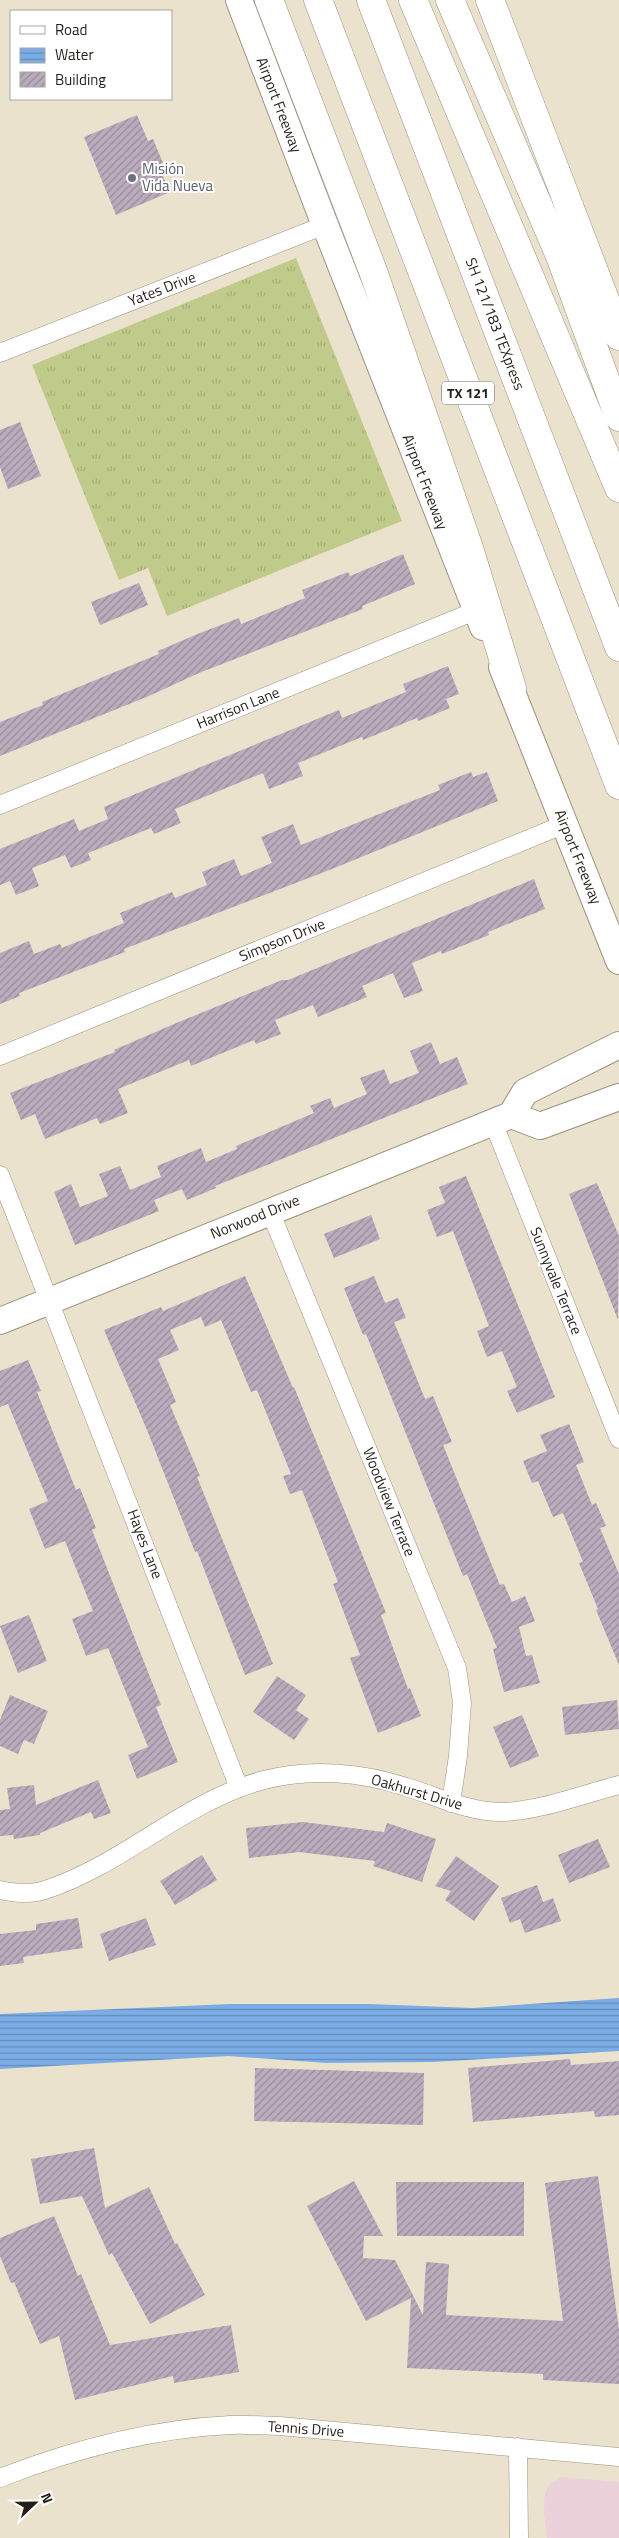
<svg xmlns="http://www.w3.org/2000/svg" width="619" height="2538" font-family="'Titillium Web',sans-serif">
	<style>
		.commercial { fill: #ebd1d9 }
		.grass { fill: url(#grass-tufts) }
		.water { fill: url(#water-rules) }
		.building { fill: url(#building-hatch) }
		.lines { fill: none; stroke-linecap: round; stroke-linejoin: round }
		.street-casing { stroke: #9b937f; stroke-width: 19 }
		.secondary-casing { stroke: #9b937f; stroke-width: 28 }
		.highway-casing { stroke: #9b937f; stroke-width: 29 }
		.street { stroke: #fff; stroke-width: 18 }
		.secondary { stroke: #fff; stroke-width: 26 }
		.highway { stroke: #fff; stroke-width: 28 }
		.worship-dot { fill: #6b7280; stroke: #fff; stroke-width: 2 }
		.labels { text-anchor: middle; stroke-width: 4; stroke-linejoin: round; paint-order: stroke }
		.shield { fill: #fff; stroke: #64625d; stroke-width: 1 }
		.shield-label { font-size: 14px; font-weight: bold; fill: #221f17 }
		.street-label { font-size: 15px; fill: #221f17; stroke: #fff }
		.worship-label { font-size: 15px; fill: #5b616d; stroke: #fff; text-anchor: start }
	</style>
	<defs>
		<pattern id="grass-tufts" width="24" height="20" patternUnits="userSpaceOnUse" patternTransform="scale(1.25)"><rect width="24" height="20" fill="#c0cb8b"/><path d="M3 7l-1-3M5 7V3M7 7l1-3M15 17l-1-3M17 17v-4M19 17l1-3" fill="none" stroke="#a5ae77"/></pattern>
		<pattern id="water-rules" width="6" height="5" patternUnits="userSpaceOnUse" patternTransform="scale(1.25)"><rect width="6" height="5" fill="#7aade5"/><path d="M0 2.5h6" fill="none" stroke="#648cb9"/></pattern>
		<pattern id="building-hatch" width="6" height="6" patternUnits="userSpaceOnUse" patternTransform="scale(1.25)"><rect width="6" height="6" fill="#baabbd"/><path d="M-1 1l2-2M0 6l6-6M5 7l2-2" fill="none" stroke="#978b99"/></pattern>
	</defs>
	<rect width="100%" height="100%" fill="#ebe2cd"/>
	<path class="commercial" d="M562,2477L619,2482V2538H547L544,2512L545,2493L549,2485Z"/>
	<path class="grass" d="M296,258L402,521L167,616L148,568L119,580L32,365Z"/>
	<path class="water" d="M619,1998V2051L433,2062L327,2063L228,2056L0,2069V2014L230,2004H369L473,2008Z"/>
	<path class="building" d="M137,115L148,141L153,139L163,163L158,165L170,192L116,215L84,137Z
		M20,422L41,476L8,489L0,467V430Z
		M403,554L415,584L362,606L363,609L199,673L149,696L0,756V722L43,705L42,702L159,654L158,651L200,633L239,618L241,624L305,598L302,590L348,572L350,576Z
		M139,583L148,605L100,625L91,602Z
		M448,666L459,694L446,699L450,708L418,721L417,718L363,740L362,737L298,763L303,776L269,789L263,773L175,809L181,823L154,834L151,828L88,853L91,860L71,868L65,855L32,868L39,886L16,895L10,881L0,885V849L74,819L79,831L108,819L104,807L339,710L342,718L406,692L403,684Z
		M471,772L473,777L487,772L498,801L332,869L124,949L125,952L19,993L20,996L0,1004V953L29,941L34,954L60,944L62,948L124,923L120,913L172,892L175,898L207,885L202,872L234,859L241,876L272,863L261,837L293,824L301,845L440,790L438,785Z
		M534,879L545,909L488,932L489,935L442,954L441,951L412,963L423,991L404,998L393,973L362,986L367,997L318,1017L313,1005L275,1020L281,1034L256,1044L254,1040L191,1066L189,1060L118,1089L128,1113L100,1124L97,1118L45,1139L35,1114L21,1120L10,1093L115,1052L114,1050L174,1024L282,980H288Z
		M431,1042L440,1064L457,1057L468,1084L215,1186L216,1188L187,1200L182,1189L154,1200L159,1211L75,1245L54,1192L71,1184L80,1207L108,1196L99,1174L120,1166L130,1190L161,1177L157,1166L201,1148L206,1162L237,1149L236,1146L314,1113L310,1106L330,1098L334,1108L367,1094L360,1078L384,1069L390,1084L419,1073L410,1051Z
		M466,1176L555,1397L517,1413L507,1391L517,1387L502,1351L487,1357L477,1331L489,1326L453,1231L437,1237L427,1210L445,1203L439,1187Z
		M597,1183L619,1236L618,1320L569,1194Z
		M371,1215L380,1239L334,1258L324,1234Z
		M245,1276L293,1388L294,1387L358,1544L386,1613L381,1615L408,1689L410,1688L421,1716L378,1733L350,1658L360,1655L333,1584L338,1582L302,1490L290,1494L283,1476L291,1474L257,1390L251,1392L221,1320L205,1327L201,1317L170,1330L179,1350L158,1359L176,1402L170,1405L200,1476L197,1477L273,1664L245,1675L197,1551L195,1552L147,1430L104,1330L161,1307L163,1311Z
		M374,1276L385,1303L398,1298L406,1318L394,1322L425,1399L433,1396L452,1442L443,1445L500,1585L504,1584L512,1602L525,1596L535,1621L519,1627L526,1656L532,1655L540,1683L504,1692L493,1649L497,1648L467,1574L463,1576L366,1334L363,1335L344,1288Z
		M28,1360L41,1391L37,1392L76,1490L80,1488L96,1528L92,1530L161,1705L156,1707L178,1762L137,1779L128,1755L148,1747L108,1648L86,1656L72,1619L93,1611L65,1541L45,1549L29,1509L48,1501L8,1404L0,1407V1371Z
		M569,1424L584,1462L576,1465L592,1505L596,1503L606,1526L600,1528L619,1574V1665L596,1610L598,1609L579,1563L583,1562L563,1513L553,1517L538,1481L532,1483L523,1461L547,1451L540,1435Z
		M29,1615L47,1661L18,1673L0,1626Z
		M277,1676L306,1695L296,1710L309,1719L294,1740L253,1712Z
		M10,1695L48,1711L34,1744L24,1740L18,1754L0,1746V1720Z
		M617,1700L619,1729L565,1735L562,1707Z
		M522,1715L539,1756L510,1768L493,1727Z
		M98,1780L111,1813L94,1819L91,1812L40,1833V1835L14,1839L13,1835L0,1836V1810L10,1809L7,1788L34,1785L36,1805Z
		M303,1822L384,1832L387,1823L436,1839L422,1882L373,1866L375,1861L299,1852L249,1858L246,1828Z
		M598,1839L610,1867L569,1883L558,1855Z
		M202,1855L217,1880L175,1905L160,1881Z
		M456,1856L499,1886L474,1921L445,1900L451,1891L435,1886Z
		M537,1885L543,1902L553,1898L561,1921L525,1933L520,1919L510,1923L501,1898Z
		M78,1918L83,1948L23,1957L24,1963L0,1966V1934L36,1930V1924Z
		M146,1918L156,1945L109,1961L100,1934Z
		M570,2059L571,2065L619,2061V2115L595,2117L594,2111L473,2122L468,2068Z
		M255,2068L424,2073L423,2125L254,2121Z
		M94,2148L105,2208L149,2187L175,2244L177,2243L205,2295L150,2324L112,2253L109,2255L82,2196L40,2204L31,2159Z
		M598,2176L619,2330V2384L543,2380V2374L407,2368L411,2298L366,2321L307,2206L354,2181L383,2236H364L363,2258L395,2260L423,2315L426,2262L449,2264L446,2315L563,2321L545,2183Z
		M396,2182H524V2236H397Z
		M54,2216L78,2276L81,2274L110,2345L231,2325L239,2372L174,2383L173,2376L75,2400L59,2336L40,2344L14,2282L11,2283L0,2256V2238Z"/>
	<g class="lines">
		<defs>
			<path id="street" d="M0,353L325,225
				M0,805L475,611
				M0,1056L565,824
				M493,1122L619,1439
				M0,1175L239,1788
				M270,1211L457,1668L462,1703L458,1756L451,1803
				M0,1890C15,1893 30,1895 45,1890C123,1865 184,1801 264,1780C310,1768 362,1772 406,1787C437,1796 468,1812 501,1812C536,1812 584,1794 619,1785
				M518,2447L519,2538
				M0,2478C74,2449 150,2429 230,2425C246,2424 263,2426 280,2426L619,2457"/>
			<path id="secondary" d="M239,0L325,225L483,627
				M502,667L619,961
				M511,1115L540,1126L619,1097
				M0,1321L511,1115L525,1092L619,1045"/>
			<path id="highway" d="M269,0L373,271L469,548L512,688
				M318,0L619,785
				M371,0L619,647
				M413,0L619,488
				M450,0L560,256L619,417
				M490,0L619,336"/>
		</defs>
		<use href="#street" class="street-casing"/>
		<use href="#secondary" class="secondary-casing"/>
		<use href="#highway" class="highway-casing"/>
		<use href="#street" class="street"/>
		<use href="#secondary" class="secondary"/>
		<use href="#highway" class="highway"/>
	</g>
	<circle class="worship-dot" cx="132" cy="178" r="5"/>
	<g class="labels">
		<rect class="shield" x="442" y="381.5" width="52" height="23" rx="4"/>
		<g class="shield-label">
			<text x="468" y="398">TX 121</text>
		</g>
		<g class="street-label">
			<text transform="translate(279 105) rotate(69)" y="5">Airport Freeway</text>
			<text transform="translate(162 289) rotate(-21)" y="5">Yates Drive</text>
			<text transform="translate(495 324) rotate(69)" y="5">SH 121/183 TEXpress</text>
			<text transform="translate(425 482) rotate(69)" y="5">Airport Freeway</text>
			<text transform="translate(238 708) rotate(-22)" y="5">Harrison Lane</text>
			<text transform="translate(578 857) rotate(68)" y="5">Airport Freeway</text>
			<text transform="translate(282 940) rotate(-22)" y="5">Simpson Drive</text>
			<text transform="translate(255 1217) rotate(-22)" y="5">Norwood Drive</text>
			<text transform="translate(556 1281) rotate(68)" y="5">Sunnyvale Terrace</text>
			<text transform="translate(389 1502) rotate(68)" y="5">Woodview Terrace</text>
			<text transform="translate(145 1544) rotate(69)" y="5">Hayes Lane</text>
			<text transform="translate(417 1792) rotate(16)" y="5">Oakhurst Drive</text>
			<text transform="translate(306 2429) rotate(4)" y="5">Tennis Drive</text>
		</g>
		<g class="worship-label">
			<text x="142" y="174">Misión<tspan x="142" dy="17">Vida Nueva</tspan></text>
		</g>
	</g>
	<rect x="10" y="10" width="162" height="90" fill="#ffffff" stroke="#a7a5a2"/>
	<rect x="20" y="26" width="25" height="8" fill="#ffffff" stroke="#a7a5a2"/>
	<text x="55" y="35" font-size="15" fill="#221f17">Road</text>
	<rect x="20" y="48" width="25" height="15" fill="url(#water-rules)" stroke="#a7a5a2"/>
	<text x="55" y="60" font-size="15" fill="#221f17">Water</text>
	<rect x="20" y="72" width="25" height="15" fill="url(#building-hatch)" stroke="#a7a5a2"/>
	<text x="55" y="85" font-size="15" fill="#221f17">Building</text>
	<g transform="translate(35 2503) rotate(68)" stroke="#ffffff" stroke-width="4" paint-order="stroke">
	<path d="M0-4L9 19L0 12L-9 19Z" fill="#221f17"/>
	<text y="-8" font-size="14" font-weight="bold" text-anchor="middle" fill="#221f17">N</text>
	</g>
</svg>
